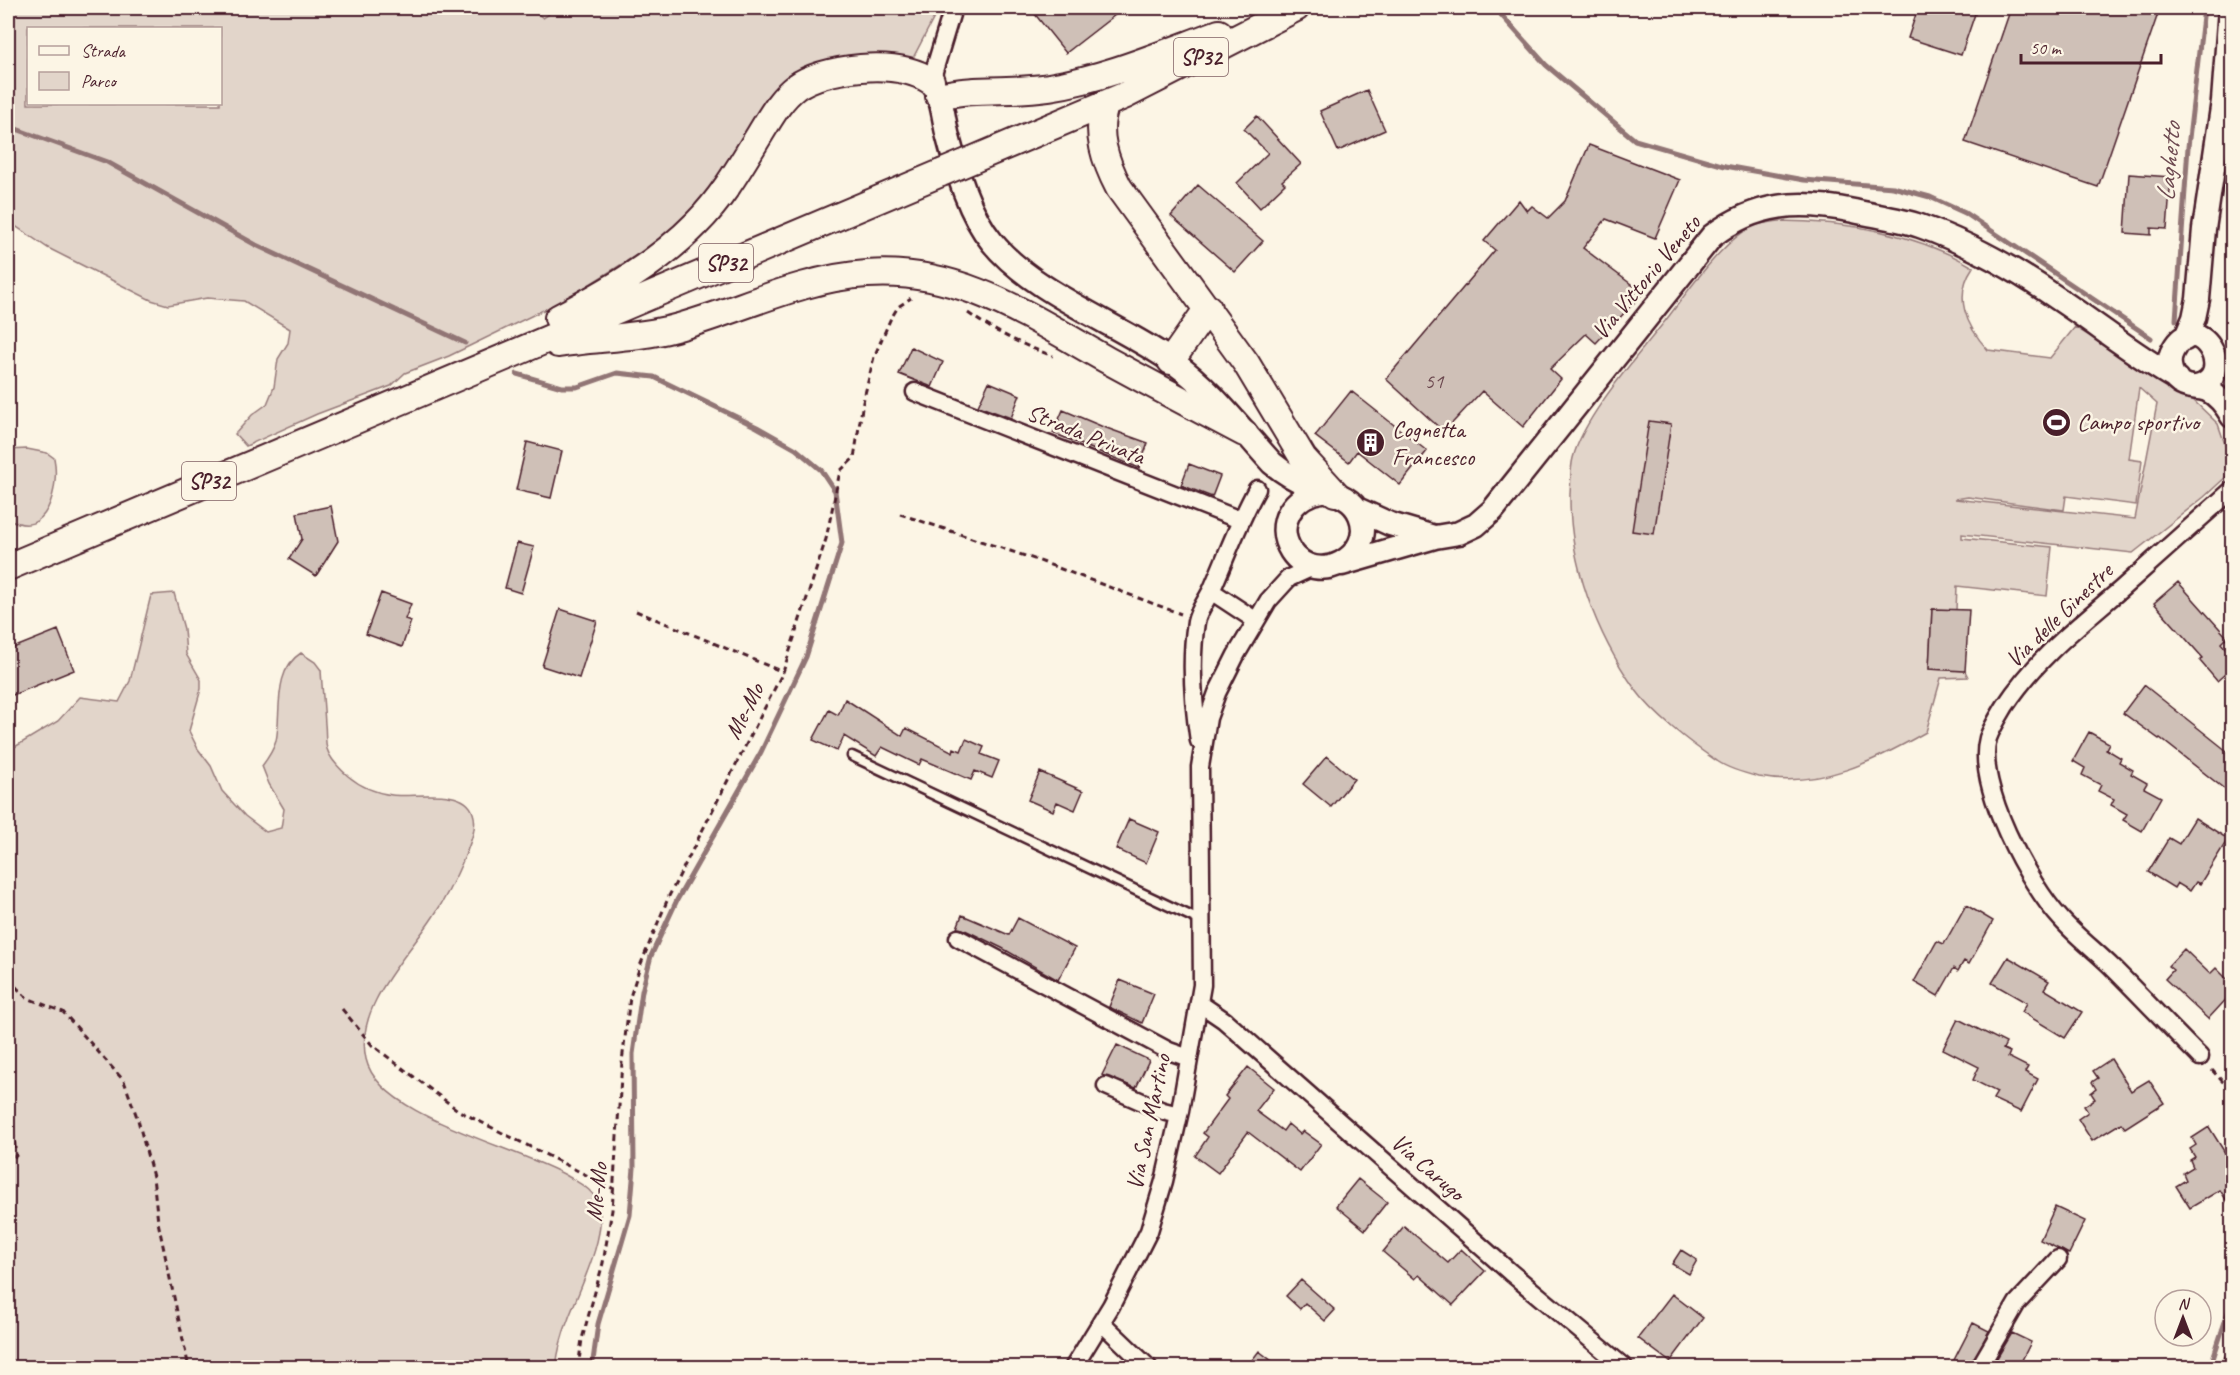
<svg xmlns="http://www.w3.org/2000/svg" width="2240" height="1375" font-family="Caveat,sans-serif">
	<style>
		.green { fill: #e2d5ca; stroke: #967a7a; stroke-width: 1.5; fill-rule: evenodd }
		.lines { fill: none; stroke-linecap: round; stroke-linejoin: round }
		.stream { stroke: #917474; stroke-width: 5 }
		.building { fill: #cfc0b7; stroke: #4a1f2b; stroke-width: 1.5 }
		.lane-casing { stroke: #4a1f2b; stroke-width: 13 }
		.street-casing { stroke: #4a1f2b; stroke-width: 21 }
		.secondary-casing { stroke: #4a1f2b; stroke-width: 27 }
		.primary-casing { stroke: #4a1f2b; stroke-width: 30 }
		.path { stroke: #4a1f2b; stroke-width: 3; stroke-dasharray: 6 4.5; stroke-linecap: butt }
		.lane { stroke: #fcf5e5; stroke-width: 8 }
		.street { stroke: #fcf5e5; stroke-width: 16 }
		.secondary { stroke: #fcf5e5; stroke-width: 22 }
		.primary { stroke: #fcf5e5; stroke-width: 26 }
		.primary-bridge-casing { stroke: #4a1f2b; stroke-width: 30; stroke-linecap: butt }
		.primary-bridge { stroke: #fcf5e5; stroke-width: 26 }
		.labels { text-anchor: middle; stroke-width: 5; stroke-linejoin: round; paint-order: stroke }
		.number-label { font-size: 21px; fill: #6b474e }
		.shield { fill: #fcf5e5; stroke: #7f5f63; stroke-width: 1.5 }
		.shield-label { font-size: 22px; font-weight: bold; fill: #4a1f2b }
		.street-label { font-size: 24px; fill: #4a1f2b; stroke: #fcf5e5 }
		.poi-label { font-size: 24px; fill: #4a1f2b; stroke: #fcf5e5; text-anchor: start }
		.water-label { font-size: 26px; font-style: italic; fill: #6d4950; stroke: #fcf5e5 }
	</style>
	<rect width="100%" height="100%" fill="#fcf5e5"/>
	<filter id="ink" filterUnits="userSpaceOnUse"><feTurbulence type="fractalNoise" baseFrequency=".0167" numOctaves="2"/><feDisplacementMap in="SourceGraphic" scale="12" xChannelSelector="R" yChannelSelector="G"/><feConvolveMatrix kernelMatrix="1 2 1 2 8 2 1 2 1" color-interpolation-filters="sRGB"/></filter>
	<g filter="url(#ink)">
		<path class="green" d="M8,8H531L543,18L548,15L552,8H939L913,58L828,63L723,184L670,234L566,299L449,356L405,373L391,386L317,414L246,446L235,434L252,415L267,404L274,387L278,359L288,343L290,329L244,301L207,298L168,305L151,300L48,248L8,221ZM28,28H220V104H28Z
			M1779,221C1845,221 1916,233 1973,267C1953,296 1966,326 1988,350L2050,358L2075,327L2191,398L2218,424L2227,450L2228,475L2204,497L2133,553L1962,534V538L2052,547L2047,596L1957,586L1956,610L1932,609L1929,669L1965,671L1968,677L1941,678L1926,732C1875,761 1820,789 1759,777C1747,774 1727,768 1717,761C1691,744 1653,714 1635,689C1596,634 1569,563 1570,494C1571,483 1570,469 1573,458C1584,415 1641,352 1669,316C1689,290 1726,236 1756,225C1763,223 1772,222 1779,221ZM2139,388L2157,404L2135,519L1955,499L1968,497L2064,510L2066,496L2136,505L2142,461L2129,459Z
			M27,449L47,453L54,458C60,486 47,543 8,518V450Z
			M174,593L184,629L186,654L201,680V689L189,731L198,749L211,766L222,791L245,816L266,832L281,828L284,809L269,784L262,766C268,758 273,751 276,741C282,714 272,671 301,653L315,662L321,670C322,688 324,706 325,724C326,732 325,741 327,749C330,759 340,769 348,776C360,786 376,793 392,795C414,798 465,786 473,813C478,827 470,843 465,856C456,877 446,898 433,917C407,957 354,1007 366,1059C379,1118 520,1147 569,1177C583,1185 595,1191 599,1207C607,1236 578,1292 568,1320C562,1335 558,1351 556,1367H8V751L58,721L80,697L119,702L130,681L151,595Z"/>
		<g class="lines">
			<path class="stream" d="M1495,8L1546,65L1635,140L1725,166L1804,180L1893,187L1930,197L1965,213L2151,338
				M8,126L107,162L256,245L465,343
				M2176,320L2188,147L2204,8
				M517,374L562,387H577L617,373L654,377L757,427L796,449L821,470L835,491L842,543L806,657L761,752L677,900L651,956L642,991L633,1054L634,1168L630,1215L598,1324L592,1368
				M2210,1368L2232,1300"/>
		</g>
		<path class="building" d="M1030,8H1124L1066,53Z
			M1918,8H1977L1961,55L1908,38Z
			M2011,8H2160L2098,187L1965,142Z
			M1367,90L1385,130L1338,151L1320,111Z
			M1257,116L1301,164L1282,181L1285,184L1260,208L1237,183L1268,153L1244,129Z
			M1589,145L1680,180L1655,238L1606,219L1583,248L1643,293L1596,343L1586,334L1550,369L1561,379L1523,427L1482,391L1444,432L1386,379L1495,250L1484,241L1519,200L1527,211L1532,206L1548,218L1565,201Z
			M2129,174L2171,177L2167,229L2151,228V235L2125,233Z
			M1198,185L1263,241L1235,272L1171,216Z
			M911,347L943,362L932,387L899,374Z
			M989,382L1020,395L1011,418L978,406Z
			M1351,391L1427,451L1400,485L1357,451L1349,462L1315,436Z
			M1063,410L1101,426L1148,443L1139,468L1053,433Z
			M1649,421L1671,424L1654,534L1632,531Z
			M527,442L562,451L551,498L516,490Z
			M1189,464L1220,476L1212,497L1181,485Z
			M331,506L338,541L316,576L289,559L302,539L297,513Z
			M517,543L534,547L521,593L505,588Z
			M2178,582L2227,637L2221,643L2232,656V668L2217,681L2200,661L2203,658L2154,603Z
			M381,593L411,604L405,619L411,621L402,647L366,634Z
			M560,609L597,621L579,678L542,666Z
			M1932,609L1969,610L1965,671L1929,669Z
			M58,630L74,670L8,697V650Z
			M2144,685L2232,755V795L2160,738L2159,739L2123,713Z
			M845,699L902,736L906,728L953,752L954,748L961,751L966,739L984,747L981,754L999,761L992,778L975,771L971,780L922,759L919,765L882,747L876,756L844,736L837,751L813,740L829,710L838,715Z
			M2089,732L2109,743L2106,749L2121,758L2119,762L2133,770L2131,774L2147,783L2144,788L2161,797L2142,831L2123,820L2127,814L2111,805L2114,799L2098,791L2101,785L2082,775L2085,768L2073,761Z
			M1327,756L1354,779L1331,807L1303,784Z
			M1040,772L1083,791L1075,810L1057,802L1053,811L1028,800Z
			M2195,818L2228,839L2200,884L2196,882L2190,891L2177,883L2174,888L2148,872L2169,838L2179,844Z
			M1129,819L1159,832L1146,863L1116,849Z
			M1966,905L1993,921L1969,964L1964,961L1958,971L1954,968L1938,996L1914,982L1937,941L1944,944Z
			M962,915L1009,935L1018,918L1075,948L1058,980L1002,948L963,929L957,928Z
			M2184,949L2210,974L2216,968L2232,984V993L2208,1019L2165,979L2173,970L2168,966Z
			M2008,957L2049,981L2044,989L2082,1012L2065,1038L2022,1012L2027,1003L1992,983Z
			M1120,980L1154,994L1142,1023L1109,1007Z
			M1958,1019L2006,1043L2003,1049L2010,1052L2008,1057L2028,1067L2025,1072L2038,1079L2021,1112L1993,1099L1997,1092L1973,1080L1979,1067L1943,1049Z
			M1117,1045L1149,1060L1136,1088L1102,1075Z
			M2111,1059L2131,1091L2149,1080L2164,1103L2125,1128L2121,1123L2092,1141L2078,1119L2088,1112L2084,1106L2095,1099L2091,1093L2096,1089L2092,1082L2098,1078L2093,1071Z
			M1248,1067L1274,1088L1256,1111L1283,1131L1288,1124L1300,1134L1303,1131L1321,1144L1300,1172L1248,1132L1218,1173L1195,1156L1208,1137L1203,1133L1228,1099L1225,1096Z
			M2209,1127L2232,1164V1209L2220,1190L2190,1208L2176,1186L2186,1180L2183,1173L2193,1167L2190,1160L2195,1157L2190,1149L2196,1145L2192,1138Z
			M1358,1179L1387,1202L1365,1230L1336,1206Z
			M2055,1207L2085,1221L2069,1254L2040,1240Z
			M1404,1226L1448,1263L1461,1249L1485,1271L1453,1305L1419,1275L1415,1279L1383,1252Z
			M1681,1250L1697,1260L1689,1274L1672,1264Z
			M1301,1280L1335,1310L1325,1321L1305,1303L1300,1309L1286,1296Z
			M1672,1294L1703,1318L1670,1362L1638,1338Z
			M1973,1323L1989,1331L1969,1368H1964L1953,1362Z
			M2012,1333L2031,1342L2018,1368H1991Z
			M1259,1351L1281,1368H1246Z"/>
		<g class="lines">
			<defs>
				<path id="lane" d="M852,756L1201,921"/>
				<path id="street" d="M931,81L953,8
					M915,392L1240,520
					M1211,591L1255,620
					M1199,741C1193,702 1190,660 1196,622C1198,611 1207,600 1212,589C1227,555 1239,521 1257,489
					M958,938L1169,1051L1189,1058
					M1199,1003L1224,1020L1510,1272L1625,1368
					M2200,1057C2171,1028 2143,998 2114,969C2097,952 2077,937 2061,919C2029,885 1975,785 1988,738C1992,727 1999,716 2005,706C2035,660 2078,626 2120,590C2157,557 2195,523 2232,490
					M1106,1086L1163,1111L1179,1115
					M1101,1322L1149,1368
					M1073,1368L1111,1306L1149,1231L1164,1181L1180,1111L1202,985L1200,767L1208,718L1217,693L1236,655L1268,601L1289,578L1313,567
					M1979,1368L2017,1303L2058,1259"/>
				<path id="secondary" d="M931,81C943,98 943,118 948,137C957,172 969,214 992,242C1033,293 1119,324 1173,362C1212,390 1240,428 1272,463C1283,472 1293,479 1307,484C1326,493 1350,492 1360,515C1377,556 1316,589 1291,551C1274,524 1293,495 1322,491
					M2185,339L2194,318L2198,299L2204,229L2223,101L2230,8
					M2197,387C2240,376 2197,306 2173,350C2166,362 2171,380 2184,385C2191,388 2200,387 2207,390C2218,395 2226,406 2232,416
					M1357,509L1390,524L1434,537
					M1342,564L1435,537L1459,533L1476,525L1493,510L1712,236C1756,202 1800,200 1854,211C1876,216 1899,219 1920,226C1969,243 2018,271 2060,300C2099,326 2136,356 2177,379"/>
				<path id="primary" d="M939,96C975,87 1012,93 1049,87C1107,78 1164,53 1219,33
					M1106,104C1094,132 1106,163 1119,188L1246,363L1303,458L1335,493
					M972,160L1126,95L1296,8
					M558,318C606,293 658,263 697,223C723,197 741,165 760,134C770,118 780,99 796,87C813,75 840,70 861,68C884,66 911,68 931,81
					M558,344C596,338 639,338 675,328C738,311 801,278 867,274C960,267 1030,317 1107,360C1153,385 1198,409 1244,433
					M1171,361L1208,308
					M8,567L941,173"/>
			</defs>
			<use href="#lane" class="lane-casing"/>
			<use href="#street" class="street-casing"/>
			<use href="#secondary" class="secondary-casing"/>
			<use href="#primary" class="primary-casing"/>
			<path class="path" d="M968,313C995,332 1022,345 1053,356
				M900,514L1037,560L1181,614
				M636,611L783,672
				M8,979L27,998L63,1012L124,1081L138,1120L153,1177L158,1222L189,1368
				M342,1009L372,1045L459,1111L614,1189
				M2212,1070L2223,1082L2232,1089
				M8,1122L14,1137L16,1156L8,1160
				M578,1368L582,1339L603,1263L612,1210L622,1062L630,997L640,966L669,896L783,672L826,539L840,471L854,458L863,402L874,357L890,320L898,307L911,298
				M2220,1368L2232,1344"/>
			<use href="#lane" class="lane"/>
			<use href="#street" class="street"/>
			<use href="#secondary" class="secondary"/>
			<use href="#primary" class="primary"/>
			<defs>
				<path id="primary-bridge" d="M941,173L972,160"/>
			</defs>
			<use href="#primary-bridge" class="primary-bridge-casing"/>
			<use href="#primary-bridge" class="primary-bridge"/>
		</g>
	</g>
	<defs>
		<symbol id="stadium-disc" viewBox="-11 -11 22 22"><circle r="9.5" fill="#4a1f2b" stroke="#fcf5e5"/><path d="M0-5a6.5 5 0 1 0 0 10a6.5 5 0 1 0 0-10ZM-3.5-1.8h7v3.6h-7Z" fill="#fff"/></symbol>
		<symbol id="building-disc" viewBox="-11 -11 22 22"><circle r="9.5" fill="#4a1f2b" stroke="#fcf5e5"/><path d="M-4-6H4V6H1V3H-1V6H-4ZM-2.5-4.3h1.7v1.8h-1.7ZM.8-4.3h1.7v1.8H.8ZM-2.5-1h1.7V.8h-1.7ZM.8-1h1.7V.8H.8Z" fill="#fff"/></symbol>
	</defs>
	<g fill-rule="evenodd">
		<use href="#stadium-disc" x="2040" y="406" width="33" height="33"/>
		<use href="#building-disc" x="1354" y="426" width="33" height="33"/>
	</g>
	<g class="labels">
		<g class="number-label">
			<text x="1434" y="388">51</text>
		</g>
		<g class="shield">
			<rect x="1174" y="38" width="54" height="38" rx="4.5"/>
			<rect x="699" y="244" width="54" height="38" rx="4.5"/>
			<rect x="182" y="462" width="54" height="38" rx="4.5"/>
		</g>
		<g class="shield-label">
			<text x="1201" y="65">SP32</text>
			<text x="726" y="271">SP32</text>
			<text x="209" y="489">SP32</text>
		</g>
		<g class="street-label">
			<text transform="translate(1646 277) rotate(-50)" y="8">Via Vittorio Veneto</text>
			<text transform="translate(1086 434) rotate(22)" y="8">Strada Privata</text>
			<text transform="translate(2059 615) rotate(-44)" y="8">Via delle Ginestre</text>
			<text transform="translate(744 711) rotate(-63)" y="8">Me-Mo</text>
			<text transform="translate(1148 1122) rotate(-78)" y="8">Via San Martino</text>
			<text transform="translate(1428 1167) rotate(41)" y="8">Via Carugo</text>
			<text transform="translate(596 1192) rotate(-84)" y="8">Me-Mo</text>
		</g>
		<g class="poi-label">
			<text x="2077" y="430">Campo sportivo</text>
			<text x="1392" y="437">Cognetta<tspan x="1392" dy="28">Francesco</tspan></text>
		</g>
		<g class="water-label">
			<text transform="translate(2168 162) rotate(-85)" y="9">Laghetto</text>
		</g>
	</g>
	<rect width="2240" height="1375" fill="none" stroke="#fcf5e5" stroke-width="30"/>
	<rect x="15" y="15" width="2210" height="1345" fill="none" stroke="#4a1f2b" stroke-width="2" filter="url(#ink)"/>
	<rect x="27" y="27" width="195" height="78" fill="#fcf5e5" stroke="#b59f9b" stroke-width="1.5"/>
	<rect x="39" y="46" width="30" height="9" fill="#fcf5e5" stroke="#b59f9b" stroke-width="1.5"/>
	<text x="81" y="57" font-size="18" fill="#4a1f2b">Strada</text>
	<rect x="39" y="72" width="30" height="18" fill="#e2d5ca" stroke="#b59f9b" stroke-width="1.5"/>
	<text x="81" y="87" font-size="18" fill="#4a1f2b">Parco</text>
	<g transform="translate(2183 1318)"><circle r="28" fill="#fcf5e5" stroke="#b59f9b" stroke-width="1.5"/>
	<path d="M0-4.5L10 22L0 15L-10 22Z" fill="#4a1f2b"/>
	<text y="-9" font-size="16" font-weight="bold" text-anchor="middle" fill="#4a1f2b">N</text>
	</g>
	<path d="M2021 54v9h140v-9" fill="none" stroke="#4a1f2b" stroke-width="3"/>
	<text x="2030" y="54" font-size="18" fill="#4a1f2b" stroke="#fcf5e5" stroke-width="4.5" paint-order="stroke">50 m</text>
</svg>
